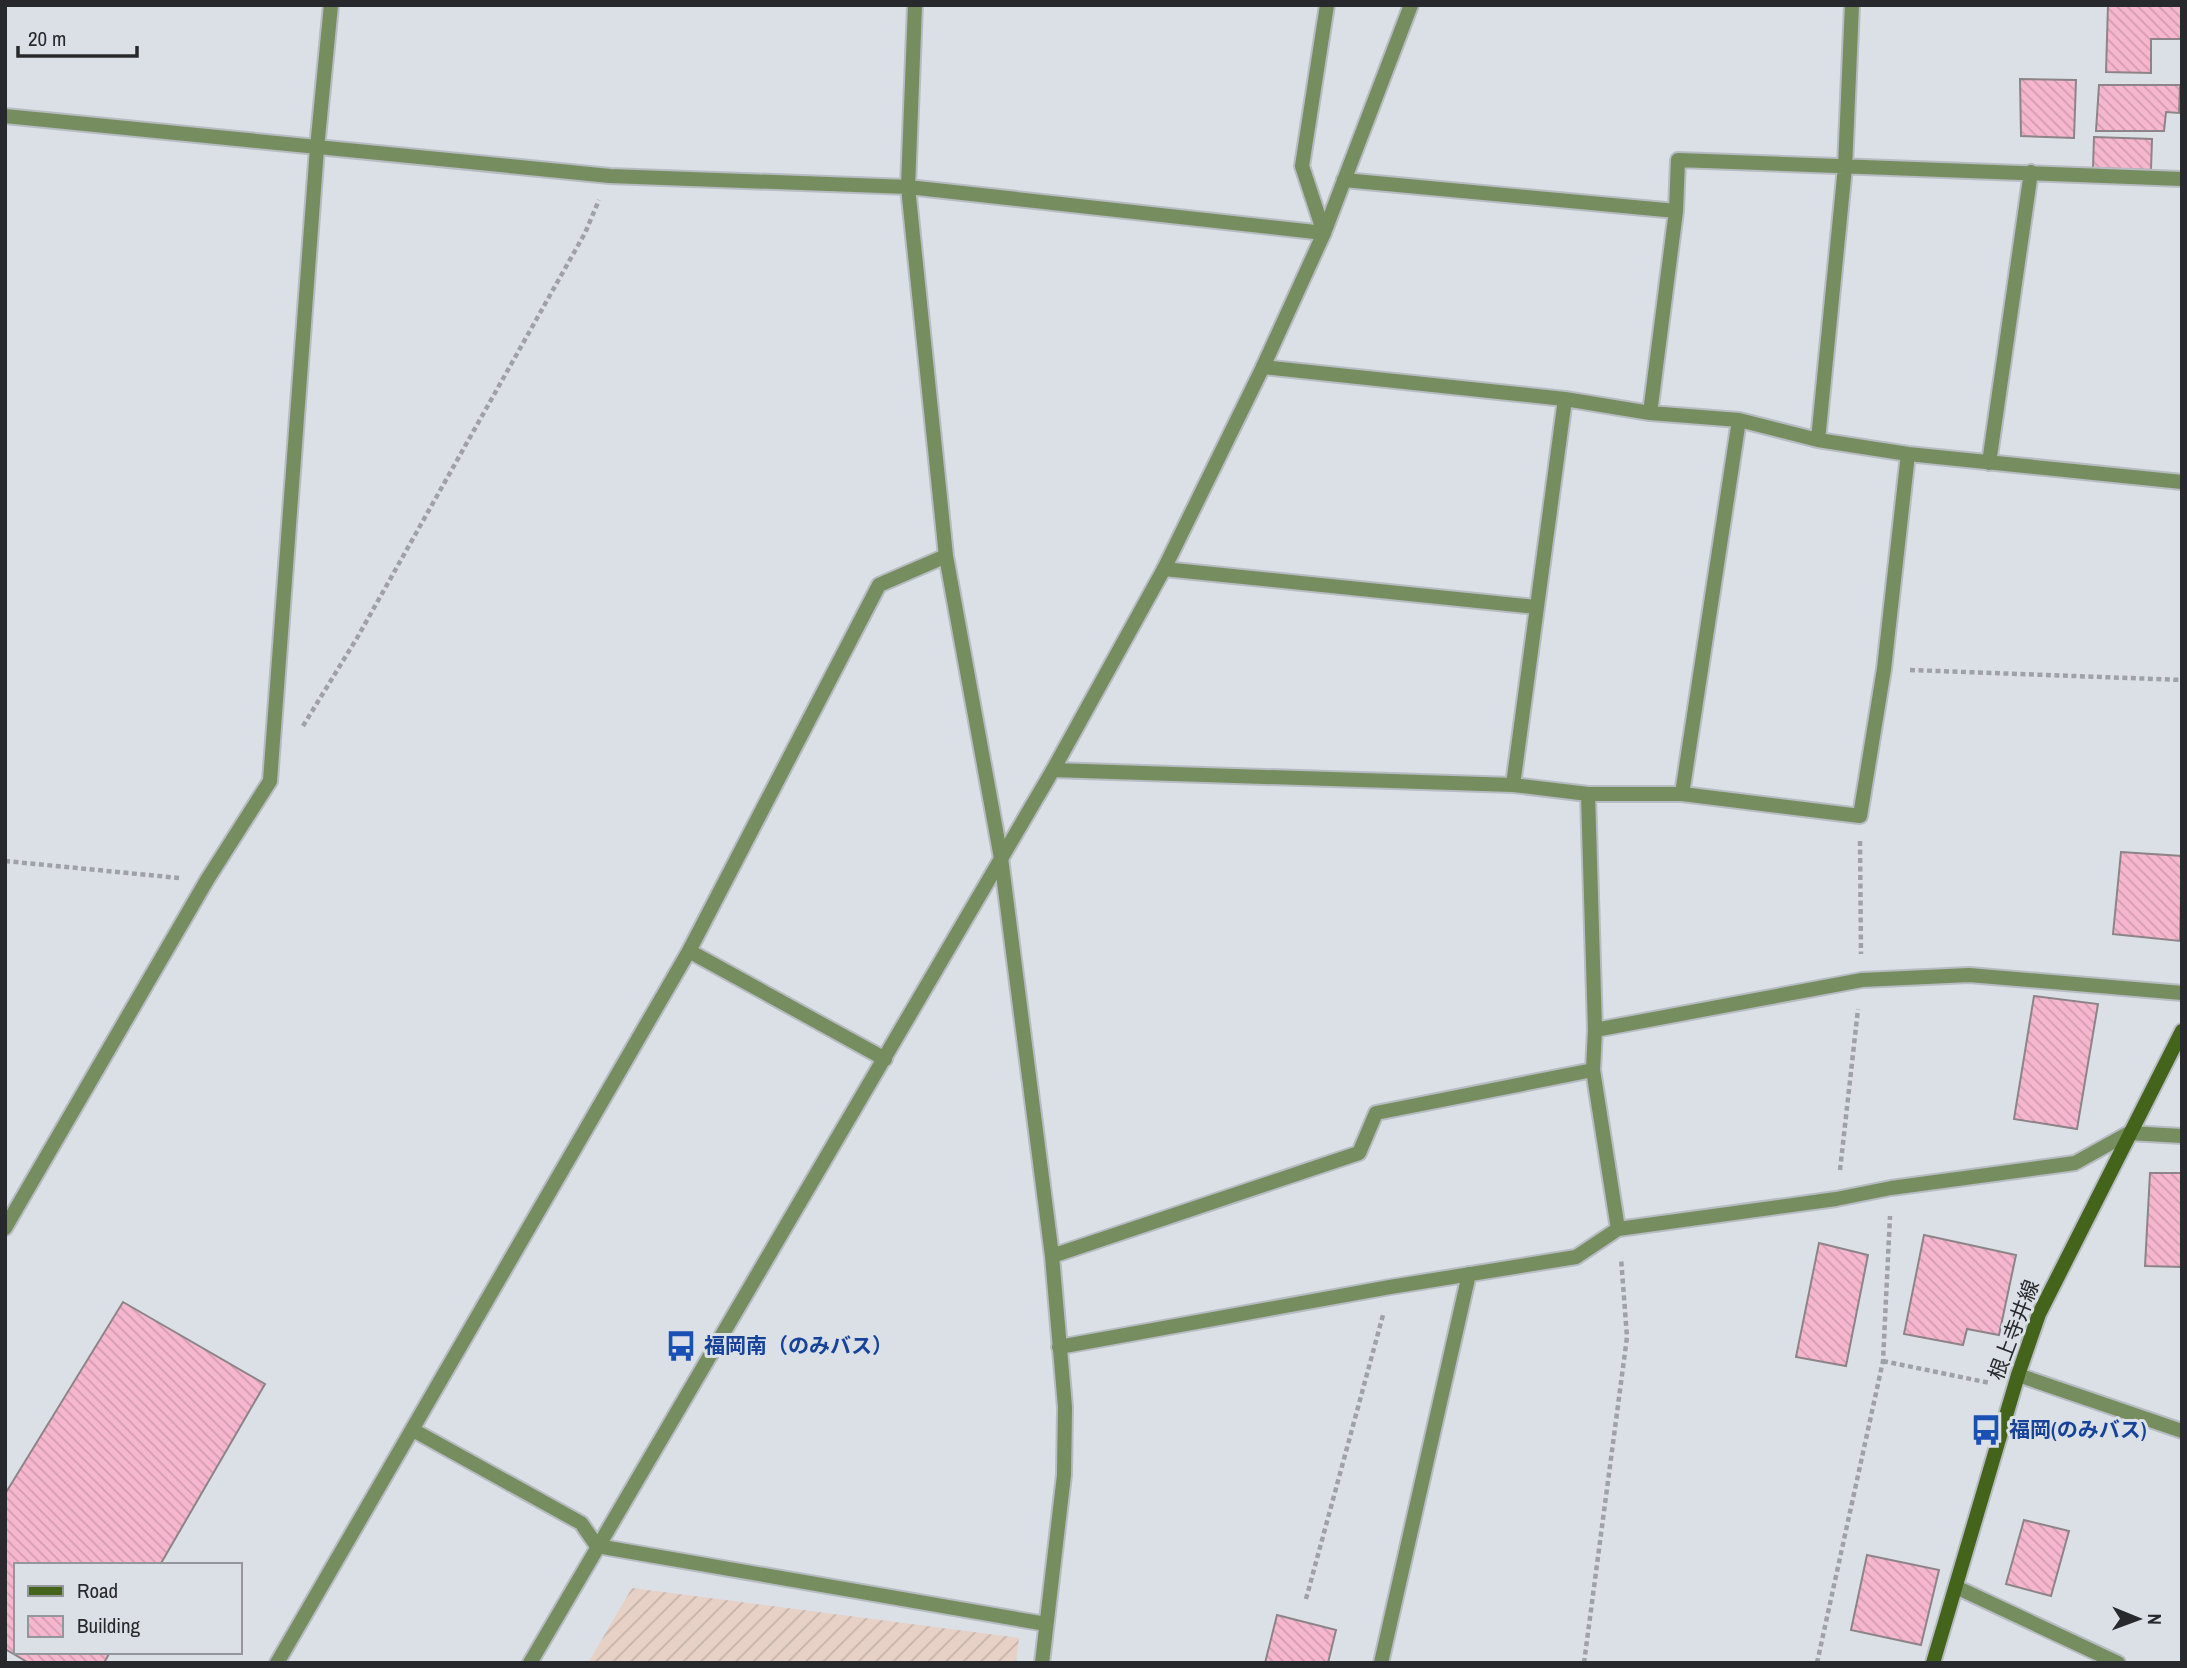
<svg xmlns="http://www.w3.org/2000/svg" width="2187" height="1668" font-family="'Archivo Narrow','Noto Sans JP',sans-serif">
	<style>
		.industrial { fill: url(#industrial-furrows) }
		.building { fill: url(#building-back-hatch); stroke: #8d8487; stroke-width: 2 }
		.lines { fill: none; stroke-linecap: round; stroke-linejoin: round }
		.minor-casing { stroke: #b7bbc2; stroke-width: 18 }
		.tertiary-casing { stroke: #b7bbc2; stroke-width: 18 }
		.secondary-casing { stroke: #b7bbc2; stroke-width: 18 }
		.path { stroke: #9ea2a8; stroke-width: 4.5; stroke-dasharray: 5 3.5; stroke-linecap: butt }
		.minor { stroke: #758d5f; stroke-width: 14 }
		.tertiary { stroke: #758d5f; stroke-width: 14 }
		.secondary { stroke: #44641b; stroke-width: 14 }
		.labels { text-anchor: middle; stroke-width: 6; stroke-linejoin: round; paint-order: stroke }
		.street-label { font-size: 21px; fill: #28292c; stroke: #dbe0e7 }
		.transit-label { font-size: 21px; font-weight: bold; fill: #164399; stroke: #dbe0e7; text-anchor: start }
	</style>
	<defs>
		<pattern id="industrial-furrows" width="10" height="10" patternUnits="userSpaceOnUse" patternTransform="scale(1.75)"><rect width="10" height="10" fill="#e7d0c5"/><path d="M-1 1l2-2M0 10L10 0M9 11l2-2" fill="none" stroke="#c6b3a9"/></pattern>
		<pattern id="building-back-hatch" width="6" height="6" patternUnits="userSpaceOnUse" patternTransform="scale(1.75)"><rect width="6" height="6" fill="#f6b6cd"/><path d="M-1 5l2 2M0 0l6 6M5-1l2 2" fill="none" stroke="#d39cb0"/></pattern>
	</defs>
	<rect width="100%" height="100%" fill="#dbe0e7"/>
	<path class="industrial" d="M632,1588L1019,1638L1016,1663H588Z"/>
	<path class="building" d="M2108,5H2182V39H2151V73L2106,72Z
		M2020,79L2076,80L2074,138L2021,136Z
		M2099,85H2180L2179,113L2166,112L2164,131H2096Z
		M2094,137L2152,139L2151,170L2093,168Z
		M2121,852L2182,856L2180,941L2113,934Z
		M2034,996L2098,1004L2077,1129L2014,1119Z
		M2150,1173H2182V1267L2145,1266Z
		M1924,1235L2016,1255L1999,1335L1967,1329L1963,1345L1904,1334Z
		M1819,1243L1868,1255L1846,1366L1796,1357Z
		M123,1302L265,1384L160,1565H16V1652H110L104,1663H29L5,1649V1494Z
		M2024,1520L2069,1531L2051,1596L2006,1584Z
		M1867,1555L1939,1570L1921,1645L1851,1630Z
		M1277,1615L1336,1630L1328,1663H1265Z"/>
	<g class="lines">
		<defs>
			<path id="minor" d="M915,5L908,187L946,556L1001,858L1052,1256L1065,1407L1064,1475L1042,1663
				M5,116L610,176L908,187L1324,233L1302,166L1327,5
				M1344,180L1676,211
				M1263,367L1565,399L1650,413L1739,420L1818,440L1908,454L2182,482
				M1650,413L1676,211L1678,160L2182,179
				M1818,440L1845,167L1852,5
				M1989,463L2031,172
				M1164,569L1536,607
				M1053,770L1513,785L1588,794
				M1513,785L1565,399
				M1682,794L1860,816L1884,669L1908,454
				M689,951L885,1059
				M1595,1030L1862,980L1969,975L2182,993
				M1618,1229L1593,1070L1595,1030L1588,794H1682L1739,420
				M1052,1256L1359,1153L1376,1113L1593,1070
				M1059,1347L1390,1287L1576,1257L1618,1229L1836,1199L1891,1188L2075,1163L2129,1133L2182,1136
				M2018,1375L2182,1431
				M413,1430L581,1523L597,1546L1046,1624
				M1956,1587L2118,1663
				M277,1663L689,951L879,585L946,556
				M1381,1663L1469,1274"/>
			<path id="tertiary" d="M5,1228L207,880L270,781L317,148L331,5
				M530,1663L1053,770L1164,569L1263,367L1324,233L1411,5"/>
			<path id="secondary" d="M1933,1663L2018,1375L2039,1314L2182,1031"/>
		</defs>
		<use href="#minor" class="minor-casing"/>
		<use href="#tertiary" class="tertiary-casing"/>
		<use href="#secondary" class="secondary-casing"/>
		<path class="path" d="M1910,670L2182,680
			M303,726L357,638L585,233L599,200
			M1860,841L1861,954
			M5,861L179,878
			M1840,1170L1858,1009
			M1883,1361L1990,1383
			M1306,1599L1383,1315
			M1584,1663L1627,1337L1621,1258
			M1817,1663L1883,1361L1890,1216"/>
		<use href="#minor" class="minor"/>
		<use href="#tertiary" class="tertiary"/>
		<use href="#secondary" class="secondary"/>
	</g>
	<defs>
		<symbol id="bus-bare" viewBox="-9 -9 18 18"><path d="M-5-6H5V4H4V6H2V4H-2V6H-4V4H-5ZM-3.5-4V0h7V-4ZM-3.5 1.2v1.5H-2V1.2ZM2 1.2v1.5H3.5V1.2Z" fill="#1a4fb4" stroke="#dbe0e7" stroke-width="2.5" paint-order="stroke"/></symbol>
	</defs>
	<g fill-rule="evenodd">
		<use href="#bus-bare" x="659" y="1324" width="44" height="44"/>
		<use href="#bus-bare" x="1964" y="1408" width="44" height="44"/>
	</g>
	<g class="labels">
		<g class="street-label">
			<text transform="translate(2014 1330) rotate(-69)" y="7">根上寺井線</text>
		</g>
		<g class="transit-label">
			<text x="704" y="1353">福岡南（のみバス）</text>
			<text x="2009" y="1437">福岡(のみバス)</text>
		</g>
	</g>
	<rect width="2187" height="1668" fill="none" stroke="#28292c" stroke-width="14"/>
	<rect x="14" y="1563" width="228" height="91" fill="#dbe0e7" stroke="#93979c" stroke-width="2"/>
	<rect x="28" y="1586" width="35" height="10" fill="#44641b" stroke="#93979c" stroke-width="2"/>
	<text x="77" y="1598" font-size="21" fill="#28292c">Road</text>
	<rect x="28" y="1616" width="35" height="21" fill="url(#building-back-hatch)" stroke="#93979c" stroke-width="2"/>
	<text x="77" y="1633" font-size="21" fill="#28292c">Building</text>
	<g transform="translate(2138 1619) rotate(91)" stroke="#dbe0e7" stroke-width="5" paint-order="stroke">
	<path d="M0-5L12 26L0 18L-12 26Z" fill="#28292c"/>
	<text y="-10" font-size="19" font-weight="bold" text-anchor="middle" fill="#28292c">N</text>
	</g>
	<path d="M18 46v10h119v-10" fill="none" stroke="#28292c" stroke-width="3.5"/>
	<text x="28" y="46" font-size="21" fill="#28292c" stroke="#dbe0e7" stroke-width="5" paint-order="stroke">20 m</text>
</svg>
